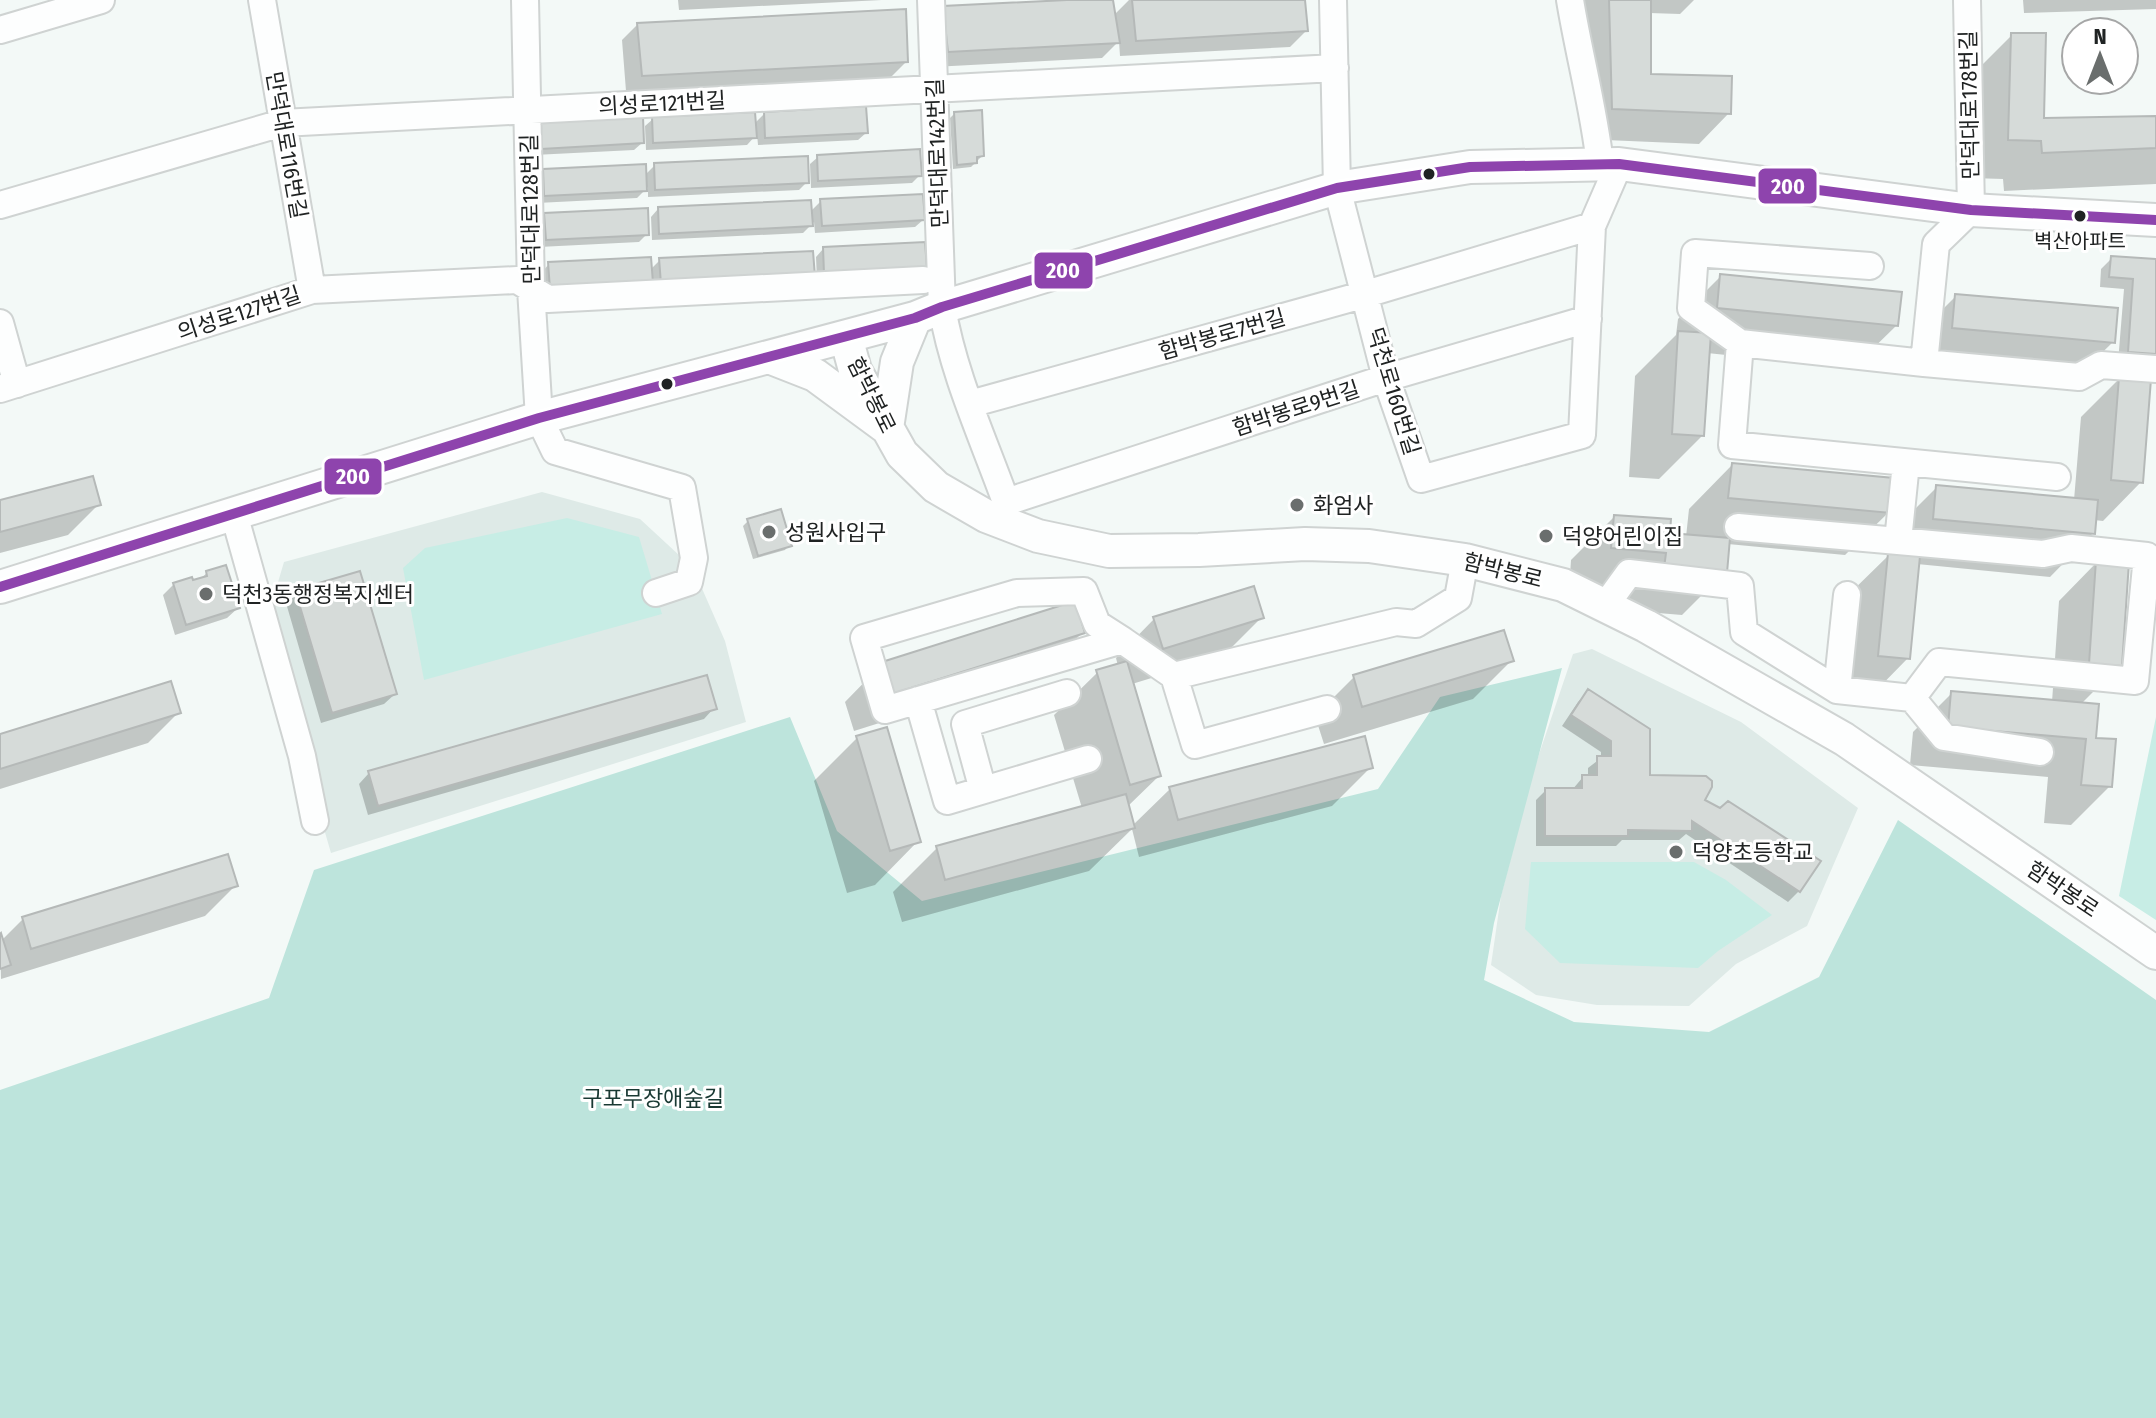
<svg xmlns="http://www.w3.org/2000/svg" width="2156" height="1418" font-family="'Fira Sans Condensed','Noto Sans KR',sans-serif">
	<style>
		.built { fill: #deeae7 }
		.green { fill: #c7ede5 }
		.forest { fill: #bde4dc }
		.shadow { fill: #0003 }
		.building { fill: #d6dbd9; stroke: #b5b9b8; stroke-width: 2 }
		.lines { fill: none; stroke-linecap: round; stroke-linejoin: round }
		.minor-casing { stroke: #cfd3d2; stroke-width: 30 }
		.major-casing { stroke: #cfd3d2; stroke-width: 36 }
		.minor { stroke: #fdfefe; stroke-width: 26 }
		.major { stroke: #fdfefe; stroke-width: 32 }
		.bus-1-casing { stroke: #fff; stroke-width: 16 }
		.bus-1 { stroke: #8e44ad; stroke-width: 10 }
		.bus-dot { fill: #202323; stroke: #fff; stroke-width: 3 }
		.poi-dot { fill: #6a6e6d; stroke: #fff; stroke-width: 3 }
		.labels { text-anchor: middle; stroke-width: 6; stroke-linejoin: round; paint-order: stroke }
		.bus-label { font-size: 20px; fill: #202323; stroke: #fff }
		.street-label { font-size: 22px; fill: #202323; stroke: #fff }
		.poi-label { font-size: 22px; fill: #202323; stroke: #fff; text-anchor: start }
		.park-label { font-size: 22px; fill: #193933; stroke: #fff }
		.line-badge { stroke: #fff; stroke-width: 3 }
		.badge-label { font-size: 22px; text-anchor: middle; font-weight: bold; fill: #fff }
	</style>
	<rect width="100%" height="100%" fill="#f3f9f7"/>
	<path class="built" d="M542,492L640,519L693,568L725,641L746,722L331,853L265,626L284,562Z
		M1592,649L1741,722L1858,808L1807,926L1736,964L1689,1006L1597,1005L1536,995L1491,965L1501,896L1533,772L1573,654Z"/>
	<path class="green" d="M567,518L639,537L662,614L424,680L403,568L425,548Z
		M2156,717V920L2119,896Z
		M1531,862H1694L1726,880L1772,915L1718,951L1698,968L1560,963L1525,929Z"/>
	<path class="forest" d="M1562,668L1494,923L1484,980L1574,1022L1709,1032L1819,977L1898,820L2156,1000V1418H0V1090L269,998L314,870L790,717L837,831L922,901L1378,789L1440,697Z"/>
	<path class="shadow" d="M678,0H882L679,10Z
		M1111,0L1114,15L1129,0H1303L1306,31L1290,47L1120,56L1119,41L1102,58L933,67L928,24Z
		M1579,0H1694L1680,14L1649,13V76L1729,113L1699,144L1582,139Z
		M2023,0H2156V9L2024,13Z
		M638,24L906,62L890,78L626,91L622,40Z
		M2012,35L2042,120L2156,118V184L2004,191L2003,179L1971,178L1973,74Z
		M955,113L982,156L971,167L953,169L950,118Z
		M764,114L866,133L858,140L758,145L757,134L747,145L646,150L645,126L653,119L754,124Z
		M541,124L642,143L634,150L534,155Z
		M818,157L920,175L912,183L811,188L810,164Z
		M655,165L807,182L799,190L648,197V187L637,198L537,203L536,179L544,171L644,176Z
		M821,201L923,220L915,227L815,233L814,222L803,233L652,240L651,217L658,209L810,212Z
		M545,215L647,234L639,242L539,247L538,223Z
		M924,244L817,280L816,257L823,249Z
		M811,253L654,291L653,280L643,290L543,296L542,272L549,264L650,270L660,260Z
		M2112,258L2156,261V365L2118,362L2124,289L2100,287L2101,269Z
		M1721,276L1897,325L1853,368L1707,353L1702,436L1659,479L1629,477L1635,376L1676,335L1678,319Z
		M1956,296L2113,342L2069,385L1910,371L1913,339Z
		M2119,379L2141,482L2103,521L2094,520L2093,533L2050,577L1917,564L1908,658L1865,702L1835,699L1845,598L1889,555L1894,530L1937,487L2074,500L2081,417Z
		M1732,465L1889,512L1845,555L1728,544L1725,572L1682,615L1622,610L1569,591L1571,560L1614,517L1668,535L1686,537L1689,509Z
		M0,502L99,504L68,535L0,553Z
		M748,521L789,545L785,550L753,559L743,526Z
		M2097,562L2120,665L2081,704L2110,786L2071,825L2044,823L2048,777L1910,765L1913,732L1952,693L2052,702L2059,601Z
		M207,573L238,608L227,618L175,635L163,595L174,584L199,580Z
		M296,592L395,694L384,704L321,723L286,603Z
		M1262,617L1223,656L1132,684L1159,776L1127,807L1132,826L1170,789L1371,767L1332,806L1139,857L1132,829L1089,871L902,922L893,892L937,848L1082,808L1054,715L1098,672L1118,666L1116,658L1154,619Z
		M1083,632L1044,671L854,731L845,702L883,663Z
		M1511,661L1473,699L1324,744L1315,716L1354,677Z
		M1588,691L1648,777L1702,801L1799,891L1788,902L1686,834L1679,840H1622L1616,846H1536V800L1546,790H1572L1583,777H1588V768L1601,758V752L1562,726L1578,702Z
		M714,708L704,719L368,815L359,784L369,773Z
		M178,713L148,743L0,789V736Z
		M857,738L918,841L875,885L847,893L814,781Z
		M235,886L205,916L1,979L0,936L1,941L23,919Z"/>
	<path class="building" d="M1067,0H1113L1120,43L948,52L943,6Z
		M1132,0H1305L1308,31L1136,41Z
		M1609,0H1651V74L1732,76L1731,114L1612,109Z
		M906,9L908,62L642,76L637,23Z
		M2011,33H2046L2044,118L2156,116V148L2042,153L2041,141L2008,140Z
		M866,106L868,133L765,138L764,112Z
		M982,110L984,156L977,157V163L957,165L954,112Z
		M755,112L757,138L653,143L652,117Z
		M643,117L644,143L541,149L540,122Z
		M920,149L922,176L818,181L817,155Z
		M808,156L809,183L655,190L654,163Z
		M646,164L647,191L544,196L543,169Z
		M923,194L925,220L822,226L820,199Z
		M811,200L813,226L659,234L658,207Z
		M648,208L649,235L546,240L544,213Z
		M925,242L927,268L824,274L823,247Z
		M813,251L815,277L661,284L659,258Z
		M2111,256L2156,259V354L2128,352L2133,279L2109,277Z
		M651,257L653,283L550,289L548,262Z
		M1720,274L1902,292L1898,326L1717,308Z
		M1955,294L2118,308L2115,343L1952,328Z
		M1678,331L1711,333L1704,436L1672,434Z
		M2119,377L2151,379L2143,483L2111,480Z
		M1732,463L1894,478L1891,513L1728,498Z
		M93,476L101,505L0,532V500Z
		M1936,485L2098,500L2095,534L1933,519Z
		M781,509L792,546L758,556L747,519Z
		M1614,515L1671,519L1670,533L1730,538L1727,573L1664,568L1666,553L1611,548Z
		M1888,553L1920,556L1910,659L1878,656Z
		M2096,560L2129,562L2122,666L2089,664Z
		M226,565L240,608L186,625L173,583L192,577L193,580L207,576L206,571Z
		M360,571L397,694L332,713L295,590Z
		M1254,586L1264,618L1163,649L1153,617Z
		M1075,601L1085,633L892,694L882,662Z
		M1504,630L1514,661L1362,707L1353,675Z
		M1127,661L1161,776L1130,785L1096,670Z
		M707,675L717,709L378,806L368,771Z
		M171,681L181,713L0,769V734Z
		M1588,689L1650,729V775L1706,776L1712,781V787L1705,800L1720,808L1728,801L1821,861L1800,892L1692,821V831L1628,830V836H1545V788H1582V775H1597V756H1611V741L1571,715Z
		M1951,691L2099,704L2096,738L2116,739L2112,787L2081,785L2086,739L1948,727Z
		M887,727L921,842L890,851L856,736Z
		M1365,736L1373,768L1178,820L1169,787Z
		M1126,794L1135,828L945,880L936,846Z
		M228,854L238,886L31,949L22,917Z
		M1,933L11,965L0,969V934Z"/>
	<g class="lines">
		<defs>
			<path id="minor" d="M262,0L312,290
				M525,0L531,289L539,418L555,451L682,488L694,558L689,582L656,593
				M931,0L942,307C953,374 983,438 1006,502L1004,518
				M1333,0L1337,188L1386,378L1421,479L1582,435L1592,226L1619,164
				M1570,0C1579,55 1594,109 1600,164
				M1967,0L1971,210L1936,244L1924,363L2079,377L2101,365L2156,369
				M0,30L101,0
				M0,205L282,123L1335,68
				M1870,266L1695,253L1691,308L1740,343L1924,363
				M0,323L17,384
				M1740,343L1732,445L2057,477
				M0,389L312,290L517,280L548,299L923,280
				M970,404L1366,294L1592,226
				M1006,502L1386,378L1588,319
				M234,514L302,756L315,821
				M1738,527L1898,541L1906,463
				M1847,595L1837,690L1912,698L1939,662L2135,681L2147,556L2071,548L2043,554L1898,541
				M1605,606L1629,573L1740,586L1744,632L1837,690
				M1122,640L1097,624L1084,591L1017,593L864,638L885,710L1122,640L1174,676L1396,622L1416,624L1458,598L1465,560
				M1174,676L1195,745L1327,709
				M1912,698L1944,737L2040,752
				M918,700L947,801L1088,759
				M983,790L965,724L1067,693"/>
			<path id="major" d="M846,337L855,370L902,454L936,487L986,516L1038,536L1109,551L1199,550L1305,544L1369,546L1465,560L1563,585L1646,626L1844,739L2156,953
				M769,357L815,375L887,428L897,362L915,318
				M0,587L539,418L915,318L942,307L1337,188L1470,167L1619,164L1971,210L2156,220"/>
		</defs>
		<use href="#minor" class="minor-casing"/>
		<use href="#major" class="major-casing"/>
		<use href="#minor" class="minor"/>
		<use href="#major" class="major"/>
		<defs>
			<path id="bus-1" d="M0,587L539,418L915,318L942,307L1337,188L1470,167L1619,164L1971,210L2156,220"/>
		</defs>
		<use href="#bus-1" class="bus-1-casing"/>
		<use href="#bus-1" class="bus-1"/>
	</g>
	<g class="bus-dot">
		<circle cx="1429" cy="174" r="7"/>
		<circle cx="2080" cy="216" r="7"/>
		<circle cx="667" cy="384" r="7"/>
	</g>
	<g class="poi-dot">
		<circle cx="1297" cy="505" r="8"/>
		<circle cx="769" cy="532" r="8"/>
		<circle cx="1546" cy="536" r="8"/>
		<circle cx="206" cy="594" r="8"/>
		<circle cx="1676" cy="852" r="8"/>
	</g>
	<g class="labels">
		<g class="bus-label">
			<text x="2080" y="248">벽산아파트</text>
		</g>
		<g class="street-label">
			<text transform="translate(662 103) rotate(-3)" y="8">의성로121번길</text>
			<text transform="translate(1969 105) rotate(-91)" y="8">만덕대로178번길</text>
			<text transform="translate(287 145) rotate(80)" y="8">만덕대로116번길</text>
			<text transform="translate(937 153) rotate(-92)" y="8">만덕대로142번길</text>
			<text transform="translate(530 209) rotate(-91)" y="8">만덕대로128번길</text>
			<text transform="translate(239 313) rotate(-18)" y="8">의성로127번길</text>
			<text transform="translate(1222 334) rotate(-16)" y="8">함박봉로7번길</text>
			<text transform="translate(1394 391) rotate(73)" y="8">덕천로160번길</text>
			<text transform="translate(872 395) rotate(64)" y="8">함박봉로</text>
			<text transform="translate(1296 408) rotate(-18)" y="8">함박봉로9번길</text>
			<text transform="translate(1503 570) rotate(14)" y="8">함박봉로</text>
			<text transform="translate(2063 889) rotate(34)" y="8">함박봉로</text>
		</g>
		<g class="poi-label">
			<text x="1313" y="513">화엄사</text>
			<text x="785" y="540">성원사입구</text>
			<text x="1562" y="544">덕양어린이집</text>
			<text x="222" y="602">덕천3동행정복지센터</text>
			<text x="1692" y="860">덕양초등학교</text>
		</g>
		<g class="park-label">
			<text x="653" y="1106">구포무장애숲길</text>
		</g>
	</g>
	<g class="line-badge">
		<rect x="1757" y="167" width="61" height="38" rx="8" fill="#8e44ad"/>
		<rect x="1033" y="251" width="61" height="39" rx="8" fill="#8e44ad"/>
		<rect x="323" y="457" width="60" height="39" rx="8" fill="#8e44ad"/>
	</g>
	<g class="badge-label">
		<text x="1788" y="194">200</text>
		<text x="1063" y="278">200</text>
		<text x="353" y="484">200</text>
	</g>
	<g transform="translate(2100 56)"><circle r="38" fill="#ffffff" stroke="#a6a7a7" stroke-width="2"/>
	<path d="M0-6L14 30L0 20L-14 30Z" fill="#6a6e6d"/>
	<text y="-12" font-size="22" font-weight="bold" text-anchor="middle" fill="#202323">N</text>
	</g>
</svg>
